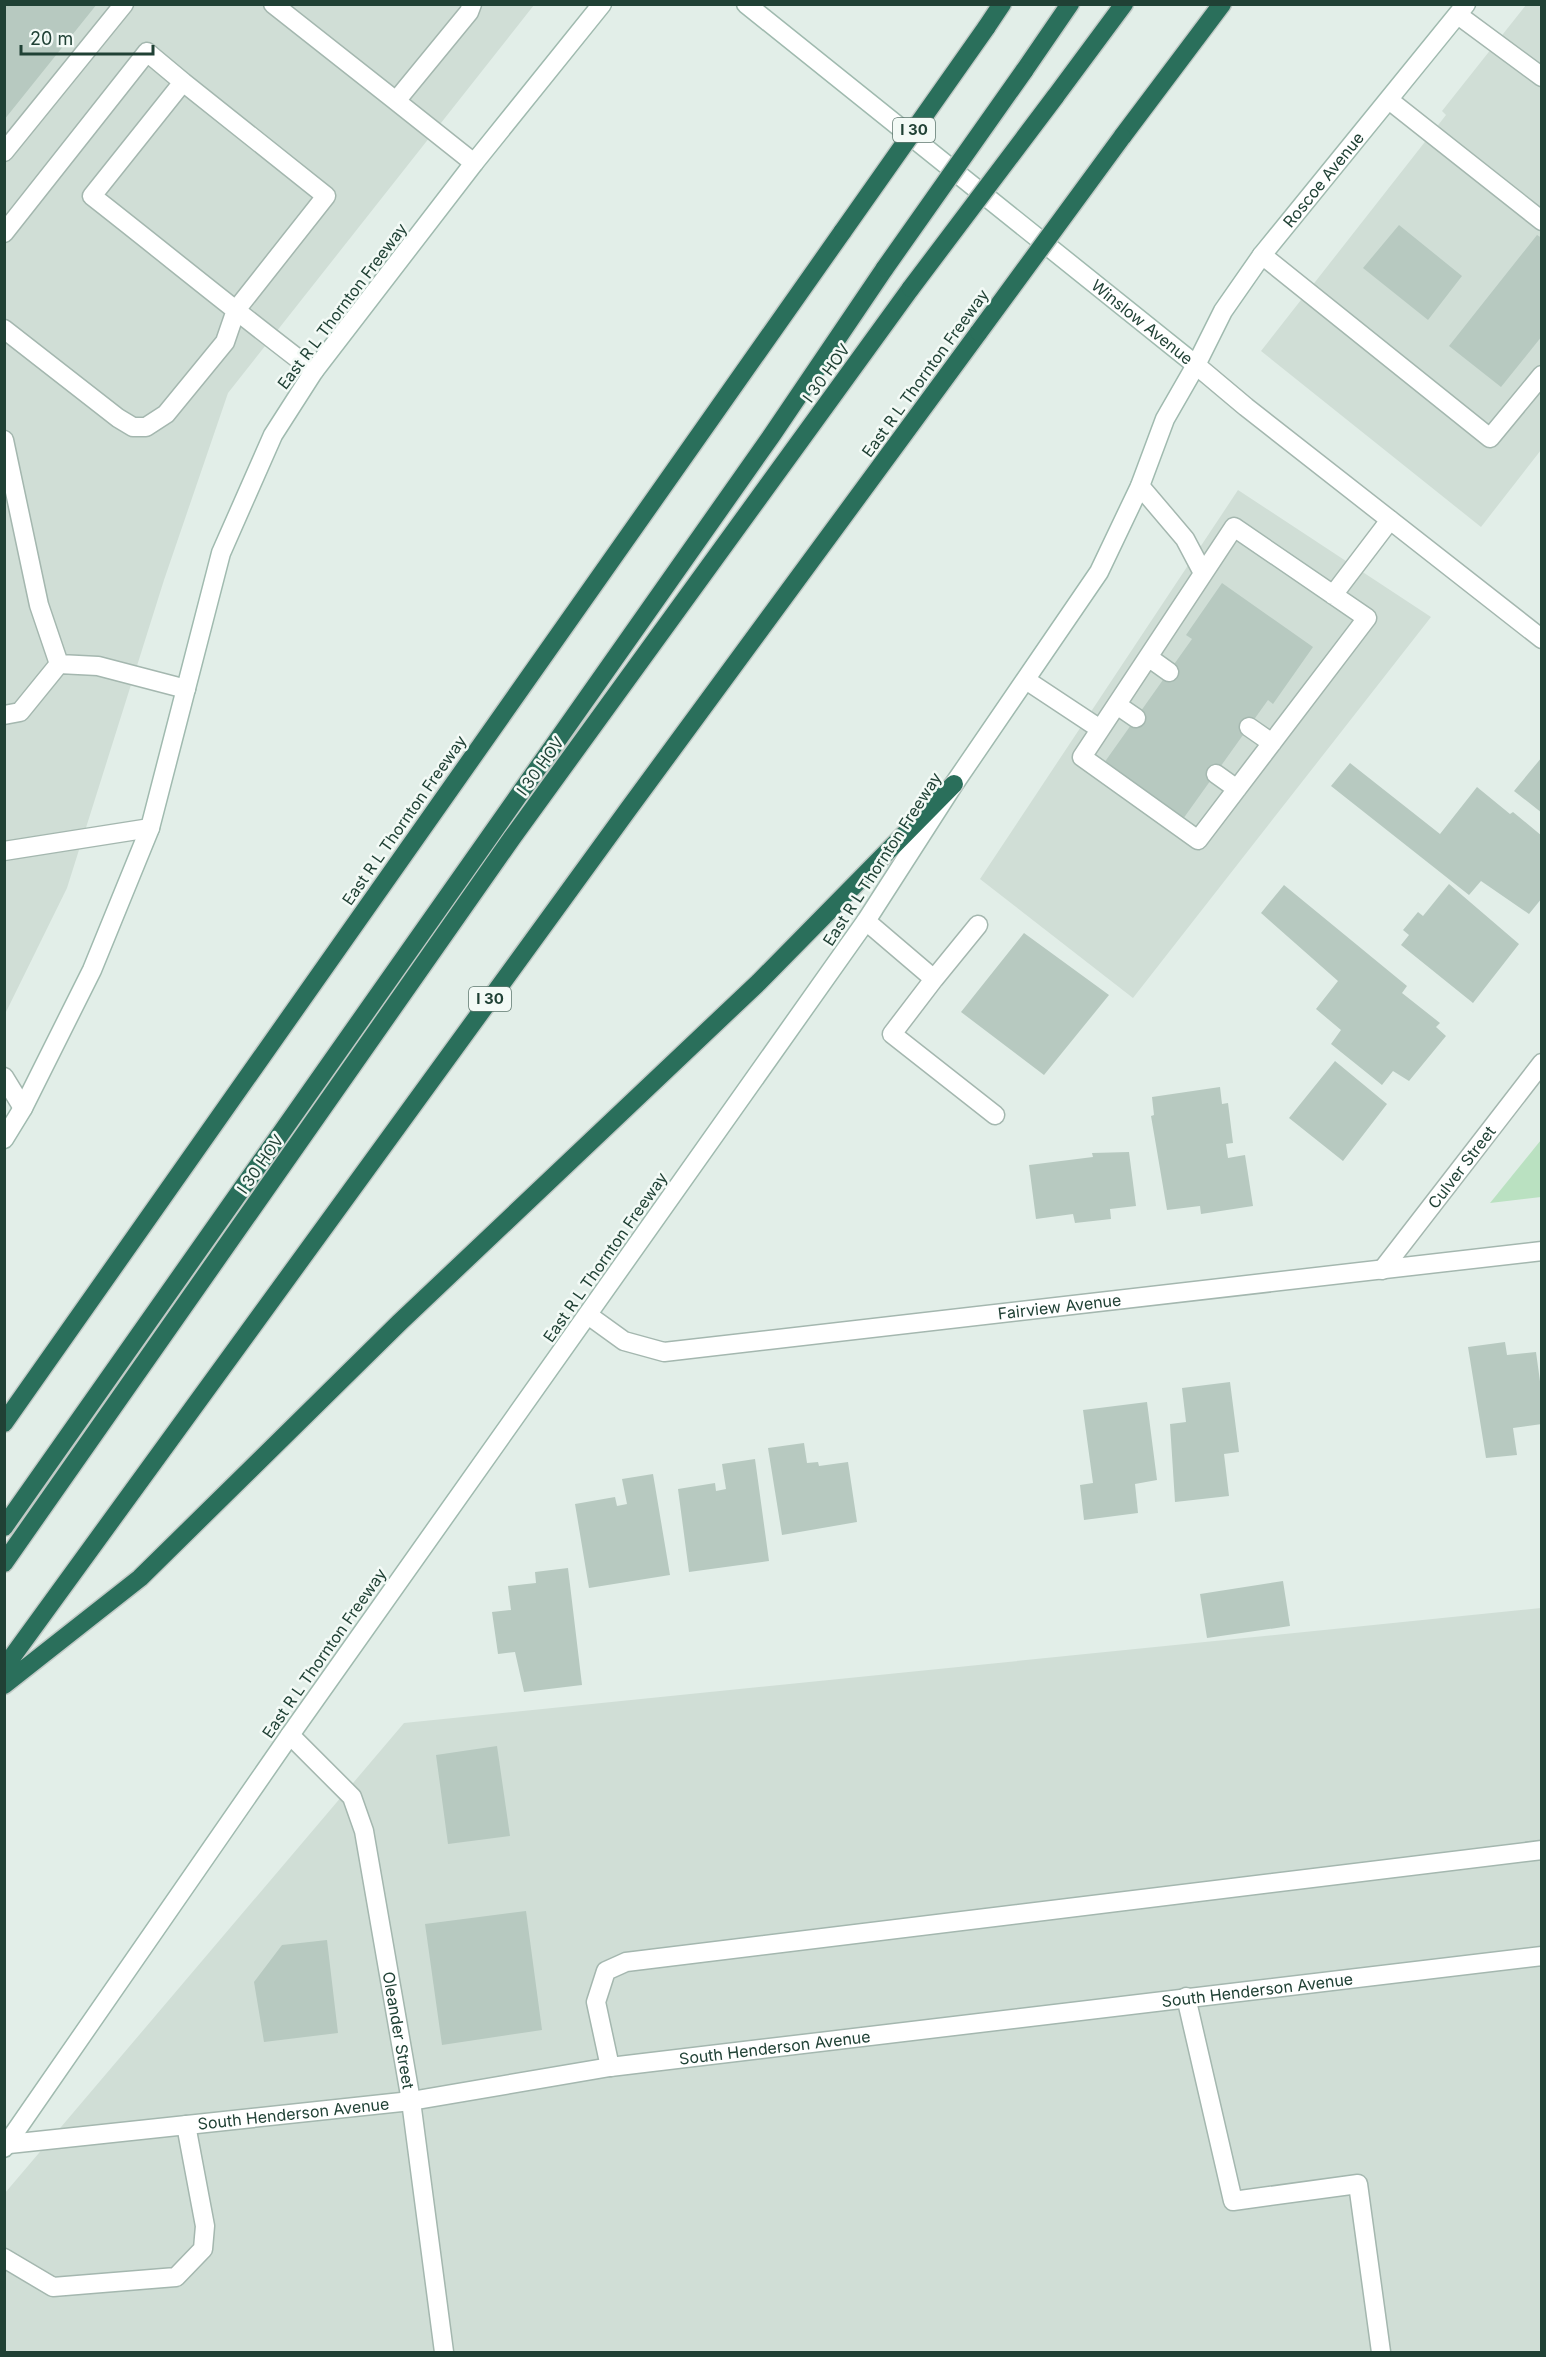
<svg xmlns="http://www.w3.org/2000/svg" width="1546" height="2357" font-family="Inter,sans-serif">
	<style>
		.built { fill: #d0ded6 }
		.green { fill: #bae1c1 }
		.building { fill: #b7c9c0 }
		.lines { fill: none; stroke-linecap: round; stroke-linejoin: round }
		.lane-casing { stroke: #a4b7af; stroke-width: 21 }
		.street-casing { stroke: #a4b7af; stroke-width: 21 }
		.secondary-casing { stroke: #a0baaf; stroke-width: 21 }
		.highway-casing { stroke: #c1cac6; stroke-width: 21 }
		.lane { stroke: #fff; stroke-width: 18 }
		.street { stroke: #fff; stroke-width: 18 }
		.secondary { stroke: #fff; stroke-width: 18 }
		.highway { stroke: #2a6f5b; stroke-width: 18 }
		.highway-bridge-casing { stroke: #c1cac6; stroke-width: 21; stroke-linecap: butt }
		.highway-bridge { stroke: #2a6f5b; stroke-width: 18 }
		.labels { text-anchor: middle; stroke-width: 5; stroke-linejoin: round; paint-order: stroke }
		.shield { fill: #f3faf6; stroke: #5f786f; stroke-width: 1.5 }
		.shield-label { font-size: 15px; font-weight: bold; fill: #204135 }
		.street-label { font-size: 16px; fill: #204135; stroke: #f3faf6 }
	</style>
	<rect width="100%" height="100%" fill="#e2eee8"/>
	<path class="built" d="M5,5H534L228,393L164,580L67,888L5,1014Z
		M1526,5H1541V450L1481,527L1261,351L1446,115L1442,111Z
		M1238,490L1431,617L1133,998L980,879Z
		M1541,1608V2352H5V2193L404,1723Z"/>
	<path class="green" d="M1541,1140V1197L1490,1203Z"/>
	<path class="building" d="M4,4H97L4,120Z
		M1399,225L1462,276L1428,320L1363,268Z
		M1537,235L1542,238V336L1501,387L1449,346Z
		M1222,583L1313,647L1273,704L1268,700L1183,819L1104,763L1192,639L1186,635Z
		M1542,757V813L1514,791Z
		M1350,763L1440,834L1477,787L1510,814L1513,812L1542,836V898L1529,914L1481,881L1469,895L1331,786Z
		M1449,884L1519,944L1473,1003L1401,945L1409,935L1403,930L1418,912L1423,916Z
		M1284,885L1407,986L1402,993L1440,1023L1436,1027L1446,1036L1409,1081L1393,1071L1382,1085L1331,1044L1341,1030L1316,1009L1338,981L1261,913Z
		M1024,933L1109,995L1044,1075L961,1012Z
		M1335,1061L1387,1104L1343,1161L1289,1118Z
		M1220,1087L1222,1104L1228,1103L1233,1143L1226,1144L1228,1158L1245,1155L1253,1206L1201,1214L1200,1206L1167,1210L1151,1116L1154,1115L1152,1097Z
		M1129,1152L1136,1206L1110,1209L1111,1219L1075,1223L1073,1214L1036,1219L1029,1165L1093,1157L1092,1153Z
		M1505,1342L1507,1355L1536,1352L1542,1396V1424L1513,1428L1517,1455L1486,1458L1468,1347Z
		M1230,1382L1239,1452L1224,1454L1229,1496L1175,1502L1170,1424L1186,1422L1182,1388Z
		M1147,1402L1157,1480L1135,1484L1138,1513L1084,1520L1080,1485L1093,1483L1083,1410Z
		M804,1443L807,1463L818,1462L819,1466L848,1462L857,1522L782,1535L768,1448Z
		M755,1459L769,1561L689,1572L678,1489L715,1483L716,1491L726,1489L722,1464Z
		M653,1474L670,1575L589,1588L575,1504L615,1497L617,1506L627,1504L622,1479Z
		M568,1568L582,1685L524,1692L515,1652L498,1654L492,1612L511,1610L508,1586L536,1583L535,1572Z
		M1283,1581L1290,1626L1207,1638L1200,1594Z
		M497,1746L510,1836L448,1844L436,1755Z
		M526,1911L542,2030L442,2045L425,1924Z
		M327,1940L338,2033L264,2042L254,1982L282,1945Z"/>
	<g class="lines">
		<defs>
			<path id="lane" d="M273,4L396,101
				M472,4L469,12L396,101L474,163
				M1458,15L1542,77
				M1389,100L1542,221
				M4,152L124,4
				M4,233L147,52L183,82
				M1262,255L1490,438L1542,375
				M4,329L118,418L133,427H146L166,414L225,342L236,310L326,196L183,82L92,196C166,254 239,314 314,371
				M4,440L39,605L59,664
				M1140,486L1185,539L1203,573
				M1234,527L1367,618L1198,840L1082,757Z
				M1333,595L1390,520
				M1148,657L1169,672
				M59,664L98,666L186,689
				M1026,680L1100,729
				M1117,705L1136,718
				M4,715L20,712L59,664
				M1249,727L1272,743
				M1216,774L1237,789
				M4,851L150,828
				M866,921L934,979L892,1034L995,1115
				M934,979L978,925
				M4,1077L23,1108
				M1186,1997L1233,2201L1358,2184L1381,2352
				M610,2067L596,2002L606,1971L626,1962L1542,1850
				M4,2258L53,2287L176,2277L203,2249L205,2226L186,2125"/>
			<g id="street">
				<path d="M1196,365L1246,407L1542,639"/>
				<path id="s1" d="M1382,1270L1542,1063"/>
				<path id="s2" d="M588,1315L624,1341L664,1352L1542,1251"/>
				<path id="s3" d="M290,1735L352,1797L364,1831L411,2101L444,2352"/>
				<path id="s4" d="M9,2144L411,2101L610,2067L1542,1956"/>
			</g>
			<g id="secondary">
				<path id="s5" d="M746,4L1196,365"/>
				<path d="M4,1139L23,1108L92,970L150,828L221,553L273,435L314,371L474,163L602,4"/>
				<path id="s6" d="M4,2148L290,1735L866,921L954,784L1099,572L1140,486L1165,419L1196,365L1223,311L1262,255L1466,4"/>
			</g>
			<path id="highway" d="M986,28L1002,4
				M1024,71L1070,4
				M1055,97L1124,4
				M1122,137L1222,4
				M4,1423L843,231
				M4,1527L772,435L885,268
				M4,1563L512,838L911,288
				M4,1668L627,811L979,332
				M4,1685L140,1578L399,1323L759,982L954,784"/>
		</defs>
		<use href="#lane" class="lane-casing"/>
		<use href="#street" class="street-casing"/>
		<use href="#secondary" class="secondary-casing"/>
		<use href="#highway" class="highway-casing"/>
		<use href="#lane" class="lane"/>
		<use href="#street" class="street"/>
		<use href="#secondary" class="secondary"/>
		<use href="#highway" class="highway"/>
		<defs>
			<path id="highway-bridge" d="M843,231L986,28
				M885,268L1024,71
				M911,288L1055,97
				M979,332L1122,137"/>
		</defs>
		<use href="#highway-bridge" class="highway-bridge-casing"/>
		<use href="#highway-bridge" class="highway-bridge"/>
	</g>
	<g class="labels">
		<g class="shield">
			<rect x="893" y="118" width="42" height="24" rx="4.5"/>
			<rect x="469" y="987" width="42" height="24" rx="4.5"/>
		</g>
		<g class="shield-label">
			<text x="914" y="135">I 30</text>
			<text x="490" y="1004">I 30</text>
		</g>
		<g class="street-label">
			<text dy="6" stroke="none"><textPath href="#s6" startOffset="2374">Roscoe Avenue</textPath></text>
			<text transform="translate(342 306) rotate(-53)" y="6">East R L Thornton Freeway</text>
			<text dy="6" stroke="none"><textPath href="#s5" startOffset="508">Winslow Avenue</textPath></text>
			<text transform="translate(826 373) rotate(-54)" y="6">I 30 HOV</text>
			<text transform="translate(925 373) rotate(-54)" y="6">East R L Thornton Freeway</text>
			<text transform="translate(540 766) rotate(-54)" y="6">I 30 HOV</text>
			<text transform="translate(404 820) rotate(-55)" y="6">East R L Thornton Freeway</text>
			<text transform="translate(882 859) rotate(-57)" y="6">East R L Thornton Freeway</text>
			<text transform="translate(260 1164) rotate(-55)" y="6">I 30 HOV</text>
			<text dy="6" stroke="none"><textPath href="#s1" startOffset="130">Culver Street</textPath></text>
			<text transform="translate(605 1257) rotate(-55)" y="6">East R L Thornton Freeway</text>
			<text dy="6" stroke="none"><textPath href="#s2" startOffset="484">Fairview Avenue</textPath></text>
			<text transform="translate(324 1653) rotate(-55)" y="6">East R L Thornton Freeway</text>
			<text dy="6" stroke="none"><textPath href="#s4" startOffset="1258">South Henderson Avenue</textPath></text>
			<text dy="6" stroke="none"><textPath href="#s3" startOffset="326">Oleander Street</textPath></text>
			<text dy="6" stroke="none"><textPath href="#s4" startOffset="772">South Henderson Avenue</textPath></text>
			<text dy="6" stroke="none"><textPath href="#s4" startOffset="286">South Henderson Avenue</textPath></text>
		</g>
	</g>
	<rect width="1546" height="2357" fill="none" stroke="#204135" stroke-width="12"/>
	<path d="M21 45v9h132v-9" fill="none" stroke="#204135" stroke-width="3"/>
	<text x="30" y="45" font-size="18" fill="#204135" stroke="#f3faf6" stroke-width="4.5" paint-order="stroke">20 m</text>
</svg>
